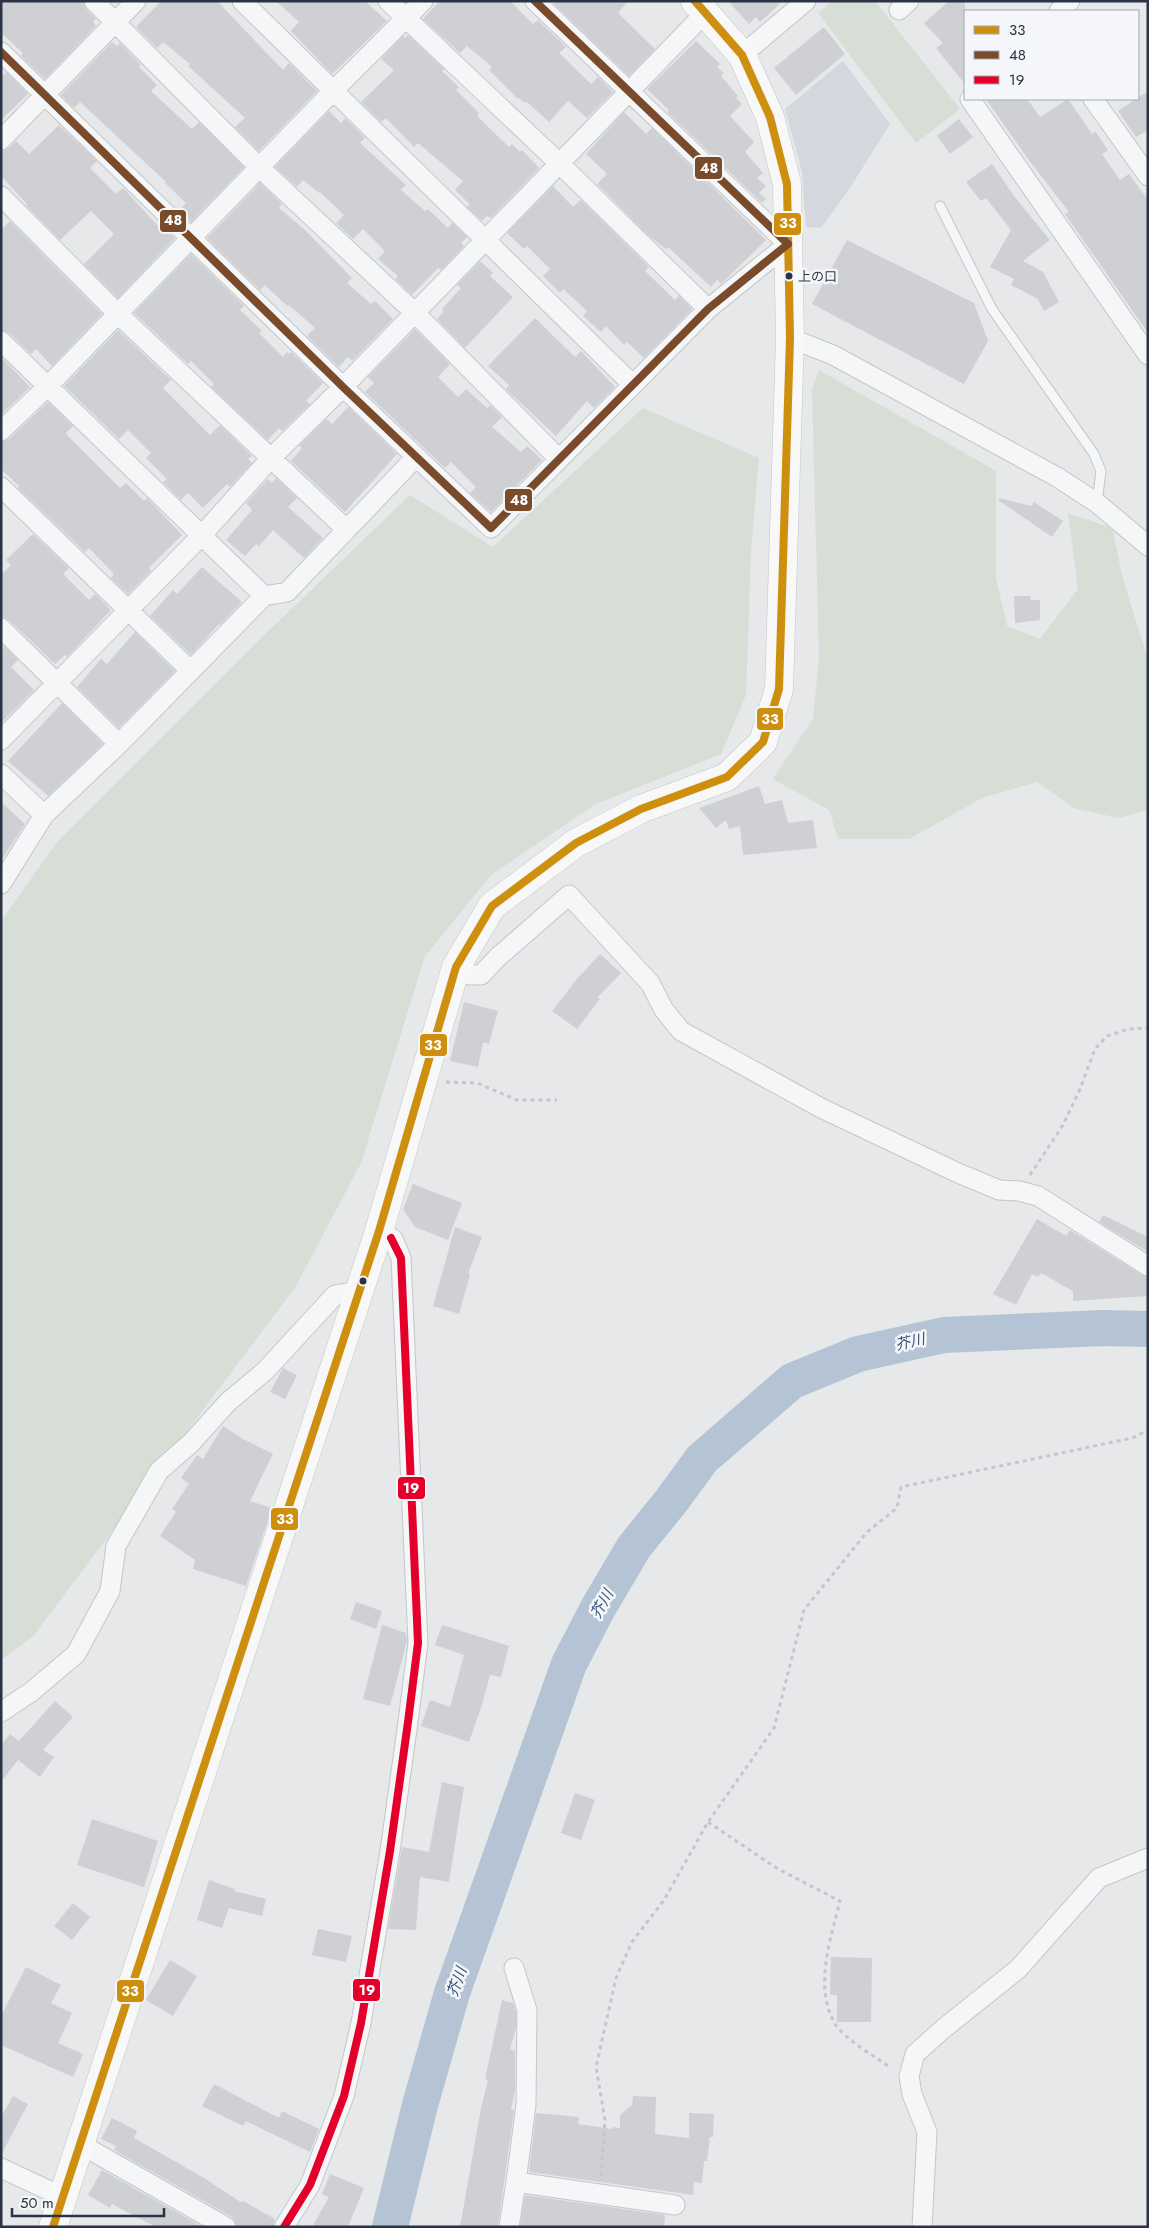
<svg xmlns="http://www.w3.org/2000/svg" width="1149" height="2228" font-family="Jost,'Noto Sans JP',sans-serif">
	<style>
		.built { fill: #d4d7dd }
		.green { fill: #d6ded6 }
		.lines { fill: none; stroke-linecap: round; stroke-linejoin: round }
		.river { stroke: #b4c4d5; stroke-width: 36 }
		.building { fill: #ced0d3 }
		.lane-casing { stroke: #c4c6c8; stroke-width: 11 }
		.street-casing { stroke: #c4c6c8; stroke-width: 21 }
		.primary-casing { stroke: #c2c5c8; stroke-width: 29 }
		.path { stroke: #c5c6ca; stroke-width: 3; stroke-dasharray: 4 4; stroke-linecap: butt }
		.lane { stroke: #f5f6f7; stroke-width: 9 }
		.street { stroke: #f5f6f7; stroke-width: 19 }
		.primary { stroke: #f8f8f8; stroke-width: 28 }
		.bus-1-casing { stroke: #f4f6f9; stroke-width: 11 }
		.bus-2-casing { stroke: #f4f6f9; stroke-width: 11 }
		.bus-3-casing { stroke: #f4f6f9; stroke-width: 11 }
		.bus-1 { stroke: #ce8f0e; stroke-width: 8 }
		.bus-2 { stroke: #7a4b2a; stroke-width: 8 }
		.bus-3 { stroke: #e4002b; stroke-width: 8 }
		.bus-dot { fill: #2b3445; stroke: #f4f6f9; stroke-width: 2 }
		.labels { text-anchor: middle; stroke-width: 5; stroke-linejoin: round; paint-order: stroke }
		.bus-label { font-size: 13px; fill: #2b3445; stroke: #f4f6f9; text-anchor: start }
		.water-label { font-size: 15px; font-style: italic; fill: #34527a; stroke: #f4f6f9 }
		.line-badge { stroke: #f4f6f9; stroke-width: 2 }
		.badge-label { font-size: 14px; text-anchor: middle; font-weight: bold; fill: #fff }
	</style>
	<rect width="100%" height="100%" fill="#e6e8ea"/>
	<path class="built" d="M843,61L890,124L848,191L821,228L806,227L802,172L785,109Z"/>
	<path class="green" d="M832,1H875L960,109L916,143L818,13Z
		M819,370L996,471V578L1007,626L1040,639L1078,589L1068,513L1112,528L1123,579L1148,660V810L1118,818L1074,808L1037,782L982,798L909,839H838L829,810L773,779L813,719L819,658L812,390Z
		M643,408L759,458L751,551L746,695L721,754L596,804L492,874L425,956L361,1163L296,1286L34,1635L1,1660V921L57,842L255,644L410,495L493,547Z"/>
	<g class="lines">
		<path class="river" d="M390,2227L420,2105L452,1993L569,1664L598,1608L634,1547L672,1500L702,1459L792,1381L858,1354L944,1335L1103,1328L1148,1329"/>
	</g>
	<path class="building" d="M1,1H83L86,9L96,19L93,21L96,26L45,79L21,56L23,53L1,33Z
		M161,1H217L283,70L289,63L317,91L259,151L235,127L245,118L188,66L190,64L163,42L157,48L136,27Z
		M276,1H365L387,21L332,74L291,31L299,22Z
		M440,1H510L533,24L538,20L566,47L559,53L591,84L598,77L613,92L587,118L568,101L549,122L527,102L525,103L519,98L518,99L489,70L492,67L467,46L460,53L423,19Z
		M557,1H628L618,13L655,49L629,76L554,4Z
		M728,1H783L760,22L756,17L749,24Z
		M949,1H965V84L936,48L943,43L924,23Z
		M824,27L845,54L796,95L774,68Z
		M408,35L444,69L442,71L459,87L456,90L479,113L477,116L509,147L512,144L520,152L522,150L539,168L491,218L487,216L482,221L467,207L470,204L455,190L463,181L418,143L414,147L386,118L381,122L361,102L394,70L381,59L403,36L405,38Z
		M696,41L720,64L717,67L724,73L721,76L738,96L736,98L742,104L730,116L754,142L745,152L763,173L757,178L766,186L759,193L766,199L762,203L667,112L669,110L647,89Z
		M112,42L117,46L120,43L141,65L139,67L157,85L151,91L192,129L199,122L244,167L191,222L179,211L186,203L165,183L166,182L80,102L74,108L61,95Z
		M6,72L28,94L1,120V77Z
		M1148,91V130L1136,137L1118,111Z
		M986,99H1027L1040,117L1068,99L1092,134L1095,131L1108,150L1102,154L1120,180L1129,174L1148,200V333L1065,214L1069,212L1028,159Z
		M329,111L341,123L345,118L365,138L360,143L406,185L401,190L425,211L428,209L448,228L452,223L467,237L461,243L464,246L441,270L438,268L412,295L395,279L398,276L378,259L385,251L363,229L353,239L336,223L344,215L320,192L319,193L303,180L297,187L275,167Z
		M624,112L646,134L652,128L766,240L721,284L717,280L711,287L668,247L666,249L649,236L597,184L607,174L586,154Z
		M959,119L973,137L950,154L937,136Z
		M59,125L97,161L90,168L116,194L123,188L162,230L164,227L175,238L118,298L84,264L114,234L91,211L60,240L26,205L27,204L1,176V151L9,148L16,141L29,154Z
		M992,164L1014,196L1050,240L1023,261L1043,272L1059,302L1044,311L1038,299L1011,285L1014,279L990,267L1011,230L986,198L981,201L966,182Z
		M260,183L282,204L279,208L306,231L352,278L347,283L371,304L375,301L393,319L352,361L348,357L339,367L307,336L315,328L289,305L287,306L265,285L260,290L207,238Z
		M553,186L573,207L581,200L649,267L645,271L675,300L679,296L692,309L644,358L627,342L624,345L606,326L601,332L583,316L587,311L563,289L560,293L543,276L550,269L527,246L524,249L507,233Z
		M10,221L102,314L52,366L36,349L31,354L9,333L1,330V230Z
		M847,240L974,303L988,341L964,384L812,304Z
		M191,254L244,306L240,310L262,331L259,333L283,357L287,352L289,354L291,352L323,383L306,401L310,404L282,431L279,428L268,440L211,387L214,384L191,361L188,364L134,313Z
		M480,261L493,273L490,276L513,297L465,348L437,319L444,311L442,309L461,288L457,285Z
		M535,318L575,357L581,351L615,387L594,408L587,401L556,436L506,389L509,385L488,366Z
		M415,329L450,364L438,377L458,397L466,389L487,408L490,405L502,417L492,427L521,452L527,446L542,460L491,512L470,493L476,487L451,462L445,468L365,392L374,383L368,377Z
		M118,330L171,380L163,388L210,435L220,425L252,456L248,459L252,463L230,487L227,484L203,508L188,493L181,500L163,482L167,479L146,458L151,453L128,430L119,439L64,386Z
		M1,357L30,387L1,415Z
		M48,402L73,426L66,433L67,435L120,488L126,483L144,501L147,498L182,535L149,568L151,571L128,594L111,578L114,574L89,548L85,552L18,488L19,486L1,469V442L9,439Z
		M348,407L397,454L345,512L291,461L302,448L299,446L326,419L332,424Z
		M276,478L297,498L288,507L323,538L304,558L273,530L259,546L256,544L245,556L226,540L252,510L246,503L268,479L272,483Z
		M999,498L1031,506L1034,502L1063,521L1052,537L998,500Z
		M33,534L69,568L63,574L89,600L95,594L111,610L67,657L65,655L55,664L9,620L1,617V575L11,565L6,560Z
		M202,567L242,602L220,625L219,624L191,655L150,616L173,590L177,594Z
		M1014,596H1030L1031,600H1040V620L1015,623Z
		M135,632L175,671L119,728L77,687L101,659L107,664Z
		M4,646L18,660L11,667L34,690L1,723V649Z
		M62,703L103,744L48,796L8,761Z
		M759,786L765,804L782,800L788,823L813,820L817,848L743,855L740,826L729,829L726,820L716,828L699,808Z
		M1,802L25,824L1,861Z
		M600,954L621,973L598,997L600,999L577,1029L552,1011L577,979Z
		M464,1002L498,1011L489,1044L483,1042L478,1067L450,1061Z
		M413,1184L462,1203L448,1240L415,1227L403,1209Z
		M1103,1215L1148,1237V1252L1099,1222Z
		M1037,1219L1066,1236L1070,1230L1142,1275L1148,1277V1296L1073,1301V1291L1041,1273L1038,1277L1032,1274L1016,1305L993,1294Z
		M455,1227L482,1237L468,1274L470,1275L459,1314L433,1306Z
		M283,1368L297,1375L285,1399L270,1392Z
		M223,1426L245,1440L273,1454L250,1501L272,1508L246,1586L193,1569L195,1560L160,1536L176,1512L172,1509L189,1484L181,1478L197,1455L203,1459Z
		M356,1602L382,1611L376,1629L350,1619Z
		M382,1625L406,1633L407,1641L390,1706L363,1699Z
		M442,1625L509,1646L501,1677L490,1675L482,1705L469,1742L421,1726L430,1700L450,1707L464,1655L435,1645Z
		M55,1701L73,1717L43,1750L54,1757L40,1777L18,1760L1,1782V1745L10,1734L19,1741Z
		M442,1782L464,1787L449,1882L420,1877L416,1930L388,1929L402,1847L429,1852Z
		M575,1793L595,1800L581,1840L561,1833Z
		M92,1819L158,1841L144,1887L77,1865Z
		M209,1880L235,1889L234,1891L266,1899L262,1916L229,1908L222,1928L197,1920Z
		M73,1903L90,1917L72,1940L54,1926Z
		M318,1929L352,1936L346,1962L312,1955Z
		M831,1957L872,1958L871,2022H837V1995H830Z
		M170,1960L197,1976L173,2016L146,2000Z
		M26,1967L61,1985L51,2003L72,2013L58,2043L83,2054L73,2077L1,2045V2016Z
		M502,2000L513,2003L516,2012V2028L510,2049L515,2051V2090L511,2110H514L498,2227H460L481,2108L488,2080L485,2079Z
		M214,2084L279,2118L282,2111L319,2129L310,2152L246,2121L243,2126L202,2106Z
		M13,2096L28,2104L1,2155V2117Z
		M633,2096L656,2097L655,2134L689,2138V2113L714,2114L713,2137H710L707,2161H704L702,2183L694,2182L693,2195L529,2172L536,2113L579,2117L578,2124L612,2129L613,2127L620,2128V2115L632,2105Z
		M112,2118L137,2131L134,2138L204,2178L242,2203L243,2201L275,2219L273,2227H237L232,2217L114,2150L116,2146L101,2139Z
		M102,2170L203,2227H156L112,2204L110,2208L88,2195Z
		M330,2174L364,2188L348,2227H312L329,2197L322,2194Z
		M525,2195L665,2215L664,2227H520Z"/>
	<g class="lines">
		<defs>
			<path id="lane" d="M940,206L992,309L1094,454L1101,471L1097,503"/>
			<path id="street" d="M94,1L260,168L414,312L559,459
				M242,1L632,384
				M388,1L560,164L708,309
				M899,10L909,1
				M1059,11L1070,1
				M1,52L343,387L491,528L708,309L788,244L535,1
				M742,55L806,1
				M970,99L1148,355
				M1093,99L1148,176
				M1,140L136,1
				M1,196L117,313L346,529
				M790,338L833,355L1057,477L1097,503L1148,546
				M1,341L264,596
				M1,431L47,387L334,90L423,1
				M1,487L190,670
				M1,628L119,744
				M1,740L202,535L271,458L343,387L706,12
				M1,774L44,815
				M1,884L44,815L119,744L264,596L287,592L416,457
				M456,967L469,975H481L498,957L569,895L650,983L664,1010L681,1031L821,1108L958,1173L999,1190L1019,1191L1038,1196L1148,1266
				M1,1712L31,1692L76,1654L110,1591L116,1546L159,1471L191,1443L228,1402L265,1371L335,1295L358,1291
				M514,1968L527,2010L526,2105L516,2182
				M80,2144L226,2227
				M1,2168L63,2197
				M284,2227L310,2185L344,2096L361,2023L390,1851L408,1722L418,1643L401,1258L393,1239L379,1231
				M509,2227L516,2182L675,2205
				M922,2227L927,2132L912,2094L909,2076L915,2054L943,2029L1018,1969L1099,1878L1148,1858"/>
			<path id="primary" d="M53,2227L379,1231L456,967L492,906L576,843L641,809L727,777L763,742L779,689L790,338L787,184L770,117L742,55L695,1"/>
		</defs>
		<use href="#lane" class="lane-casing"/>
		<use href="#street" class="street-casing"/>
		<use href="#primary" class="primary-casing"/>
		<path class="path" d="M446,1082L477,1083L517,1100H557
			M1030,1175L1063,1125L1080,1089L1095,1049L1107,1036L1129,1029L1148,1028
			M708,1822L778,1869L840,1901C831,1938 814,1985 834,2022C843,2039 875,2056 891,2068
			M601,2176L605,2120L596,2067L616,1978L632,1942L664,1900L708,1822L774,1728L804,1610L867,1532L897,1508L901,1487L1132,1438L1148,1430"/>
		<use href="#lane" class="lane"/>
		<use href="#street" class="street"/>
		<use href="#primary" class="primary"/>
		<defs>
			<path id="bus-1" d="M53,2227L379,1231L456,967L492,906L576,843L641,809L727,777L763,742L779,689L790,338L787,184L770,117L742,55L695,1"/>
			<path id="bus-2" d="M1,52L343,387L491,528L708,309L788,244L535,1"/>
			<path id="bus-3" d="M284,2227L310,2185L344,2096L361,2023L390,1851L408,1722L418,1643L401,1258L391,1238"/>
		</defs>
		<use href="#bus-1" class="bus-1-casing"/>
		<use href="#bus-2" class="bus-2-casing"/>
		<use href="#bus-3" class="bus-3-casing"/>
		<use href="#bus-1" class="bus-1"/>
		<use href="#bus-2" class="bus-2"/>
		<use href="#bus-3" class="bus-3"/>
	</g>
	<g class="bus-dot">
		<circle cx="789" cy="276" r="4.5"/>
		<circle cx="363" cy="1281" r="4.5"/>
	</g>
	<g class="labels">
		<g class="bus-label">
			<text x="798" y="281">上の口</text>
		</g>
		<g class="water-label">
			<text transform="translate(910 1342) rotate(-13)" y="5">芥川</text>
			<text transform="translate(602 1604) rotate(-61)" y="5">芥川</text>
			<text transform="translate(457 1982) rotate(-71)" y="5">芥川</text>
		</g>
	</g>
	<g class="line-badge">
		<rect x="694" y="156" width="29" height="24" rx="5" fill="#7a4b2a"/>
		<rect x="159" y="209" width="28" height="24" rx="5" fill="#7a4b2a"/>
		<rect x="773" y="212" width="29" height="24" rx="5" fill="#ce8f0e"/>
		<rect x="504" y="488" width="29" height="24" rx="5" fill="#7a4b2a"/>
		<rect x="756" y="707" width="28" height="24" rx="5" fill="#ce8f0e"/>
		<rect x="419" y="1033" width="29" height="24" rx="5" fill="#ce8f0e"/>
		<rect x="397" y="1476" width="29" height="24" rx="5" fill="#e4002b"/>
		<rect x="270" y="1507" width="29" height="24" rx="5" fill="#ce8f0e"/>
		<rect x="352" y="1978" width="29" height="24" rx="5" fill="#e4002b"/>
		<rect x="116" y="1979" width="29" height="24" rx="5" fill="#ce8f0e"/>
	</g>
	<g class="badge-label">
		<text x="709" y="173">48</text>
		<text x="173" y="225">48</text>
		<text x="788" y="228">33</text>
		<text x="519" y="505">48</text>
		<text x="770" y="724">33</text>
		<text x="433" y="1050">33</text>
		<text x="411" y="1493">19</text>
		<text x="285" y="1524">33</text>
		<text x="367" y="1995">19</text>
		<text x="130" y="1996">33</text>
	</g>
	<rect width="1149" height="2228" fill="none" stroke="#2b3445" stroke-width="5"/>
	<rect x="964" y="10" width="175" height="90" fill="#f4f6f9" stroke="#a4a8b1"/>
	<rect x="974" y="26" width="25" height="8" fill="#ce8f0e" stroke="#a4a8b1"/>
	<text x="1009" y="35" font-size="15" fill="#2b3445">33</text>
	<rect x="974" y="51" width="25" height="8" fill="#7a4b2a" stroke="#a4a8b1"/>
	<text x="1009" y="60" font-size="15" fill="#2b3445">48</text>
	<rect x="974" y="76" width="25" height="8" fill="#e4002b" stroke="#a4a8b1"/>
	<text x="1009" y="85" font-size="15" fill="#2b3445">19</text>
	<path d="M12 2208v8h152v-8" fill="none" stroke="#2b3445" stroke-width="2.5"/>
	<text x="20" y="2208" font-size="15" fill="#2b3445" stroke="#f4f6f9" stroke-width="4" paint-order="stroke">50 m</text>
</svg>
